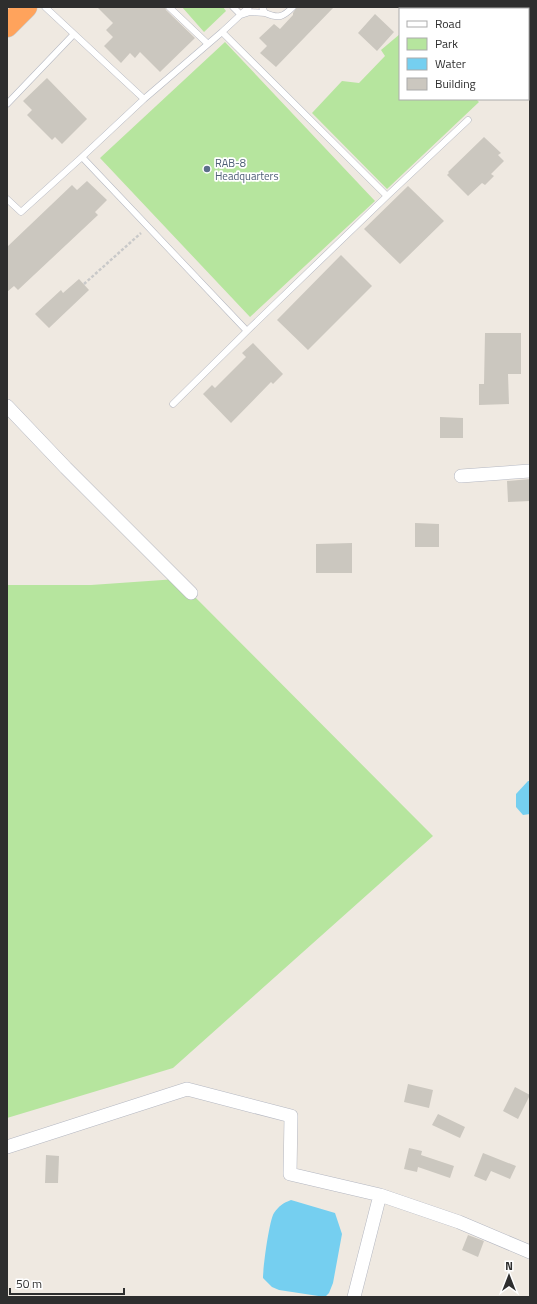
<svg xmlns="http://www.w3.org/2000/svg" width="537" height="1304" font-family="'Titillium Web',sans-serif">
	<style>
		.green { fill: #b6e59e }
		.water { fill: #75cff0 }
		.building { fill: #cbc7bf }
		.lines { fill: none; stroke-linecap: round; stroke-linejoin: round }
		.lane-casing { stroke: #b4b7c1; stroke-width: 7 }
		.street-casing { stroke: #b4b7c1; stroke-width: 14 }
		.highway-casing { stroke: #c9c9c9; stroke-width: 23 }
		.path { stroke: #c9c9c9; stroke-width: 2.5; stroke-dasharray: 3 2; stroke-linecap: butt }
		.lane { stroke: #fff; stroke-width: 6 }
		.street { stroke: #fff; stroke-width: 13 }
		.highway { stroke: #ffa35c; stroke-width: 22 }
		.service-dot { fill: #5c6f8a; stroke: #fff; stroke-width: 1.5 }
		.labels { text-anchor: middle; stroke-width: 3.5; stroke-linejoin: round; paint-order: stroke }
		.service-label { font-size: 11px; fill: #4e5e75; stroke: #fff; text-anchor: start }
	</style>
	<rect width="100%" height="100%" fill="#efe9e1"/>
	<path class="green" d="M182,7H223L226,11L204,32Z
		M400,34V99H476L479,102L387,189L312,113L342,81L359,83L385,56L381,50Z
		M225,42L375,201L250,317L100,158Z
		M177,579L433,836L173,1068L7,1118V585H91Z"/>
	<path class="water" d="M528,781H530V814L523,815L516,807V794Z
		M291,1200L335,1213L342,1234L333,1283L329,1293L325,1297L279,1290L272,1287L263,1278C263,1268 269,1221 274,1213C279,1206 283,1203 291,1200Z"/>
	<path class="building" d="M97,7H165L166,10L195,38L160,72L140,52L135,58L130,53L121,63L104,46L113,37L106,30L113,23Z
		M297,7H334L276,67L260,53L267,46L259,38L274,24L280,29L293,15V13Z
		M375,14L394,32L377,51L358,33Z
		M47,78L87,119L62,144L55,137L52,140L27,115L32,110L23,101Z
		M484,137L501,153L498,155L504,161L491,174L494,176L485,185L482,183L468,196L447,175L449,173L448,172Z
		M87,181L107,200L95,212L98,215L18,290L14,286L7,292V247L72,185L77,190Z
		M408,186L444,221L400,264L364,229Z
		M341,255L372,286L308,350L277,320Z
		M79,279L89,290L49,328L35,314L61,290L63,293Z
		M485,333H521V374H508L509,404L479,405V384H484Z
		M253,343L283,374L273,384L271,382L231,423L203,394L212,385L215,388L246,357L242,353Z
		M440,417L463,418V438H440Z
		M530,479V501L508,502L507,481Z
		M415,523L439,524V547H415Z
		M352,543V573H316V544Z
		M408,1084L433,1090L429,1108L404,1102Z
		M515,1087L530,1095L518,1119L503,1111Z
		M438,1114L465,1127L460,1138L432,1125Z
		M409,1148L422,1151L421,1155L454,1166L450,1178L418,1167L417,1172L404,1169Z
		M483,1153L516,1166L510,1179L491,1171L486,1181L474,1176Z
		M46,1155L59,1156L58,1183H45Z
		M468,1235L484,1241L478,1257L462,1250Z"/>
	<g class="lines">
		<defs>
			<path id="lane" d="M45,7L144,99
				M169,7L208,44
				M233,7L241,15L250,12L265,13
				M262,7L265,13C279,19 283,17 293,7
				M222,32L387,196L247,331L82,157L144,99Z
				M222,32L249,7
				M7,104L74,34
				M387,196L468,120
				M7,199L21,212L82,157
				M173,404L247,331"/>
			<path id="street" d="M7,406L66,468L191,593
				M461,476L530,471
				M7,1147L187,1089L291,1116L290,1174L380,1195L354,1297
				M380,1195L459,1222L530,1252"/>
			<path id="highway" d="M7,26L26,7"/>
		</defs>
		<use href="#lane" class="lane-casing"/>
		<use href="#street" class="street-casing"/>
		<use href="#highway" class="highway-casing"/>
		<path class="path" d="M84,284L141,233"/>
		<use href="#lane" class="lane"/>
		<use href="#street" class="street"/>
		<use href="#highway" class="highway"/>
	</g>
	<circle class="service-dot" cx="207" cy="169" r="4"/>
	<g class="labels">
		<g class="service-label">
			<text x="215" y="167">RAB-8<tspan x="215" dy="13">Headquarters</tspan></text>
		</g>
	</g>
	<rect width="537" height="1304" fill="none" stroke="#2e2e2e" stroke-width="16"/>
	<rect x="399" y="8" width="130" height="92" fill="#ffffff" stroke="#ababab"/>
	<rect x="407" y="21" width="20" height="6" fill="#ffffff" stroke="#ababab"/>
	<text x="435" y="28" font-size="12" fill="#2e2e2e">Road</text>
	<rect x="407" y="38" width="20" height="12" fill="#b6e59e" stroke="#ababab"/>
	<text x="435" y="48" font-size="12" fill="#2e2e2e">Park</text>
	<rect x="407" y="58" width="20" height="12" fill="#75cff0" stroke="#ababab"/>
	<text x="435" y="68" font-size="12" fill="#2e2e2e">Water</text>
	<rect x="407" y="78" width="20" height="12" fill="#cbc7bf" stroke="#ababab"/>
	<text x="435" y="88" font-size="12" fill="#2e2e2e">Building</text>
	<g transform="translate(509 1276)" stroke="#ffffff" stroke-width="3" paint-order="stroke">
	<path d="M0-3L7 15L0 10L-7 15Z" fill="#2e2e2e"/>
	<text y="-6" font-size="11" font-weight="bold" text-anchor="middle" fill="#2e2e2e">N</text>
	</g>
	<path d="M10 1288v6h114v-6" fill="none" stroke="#2e2e2e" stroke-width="2"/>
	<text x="16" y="1288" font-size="12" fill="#2e2e2e" stroke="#ffffff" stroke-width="3" paint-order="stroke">50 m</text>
</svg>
